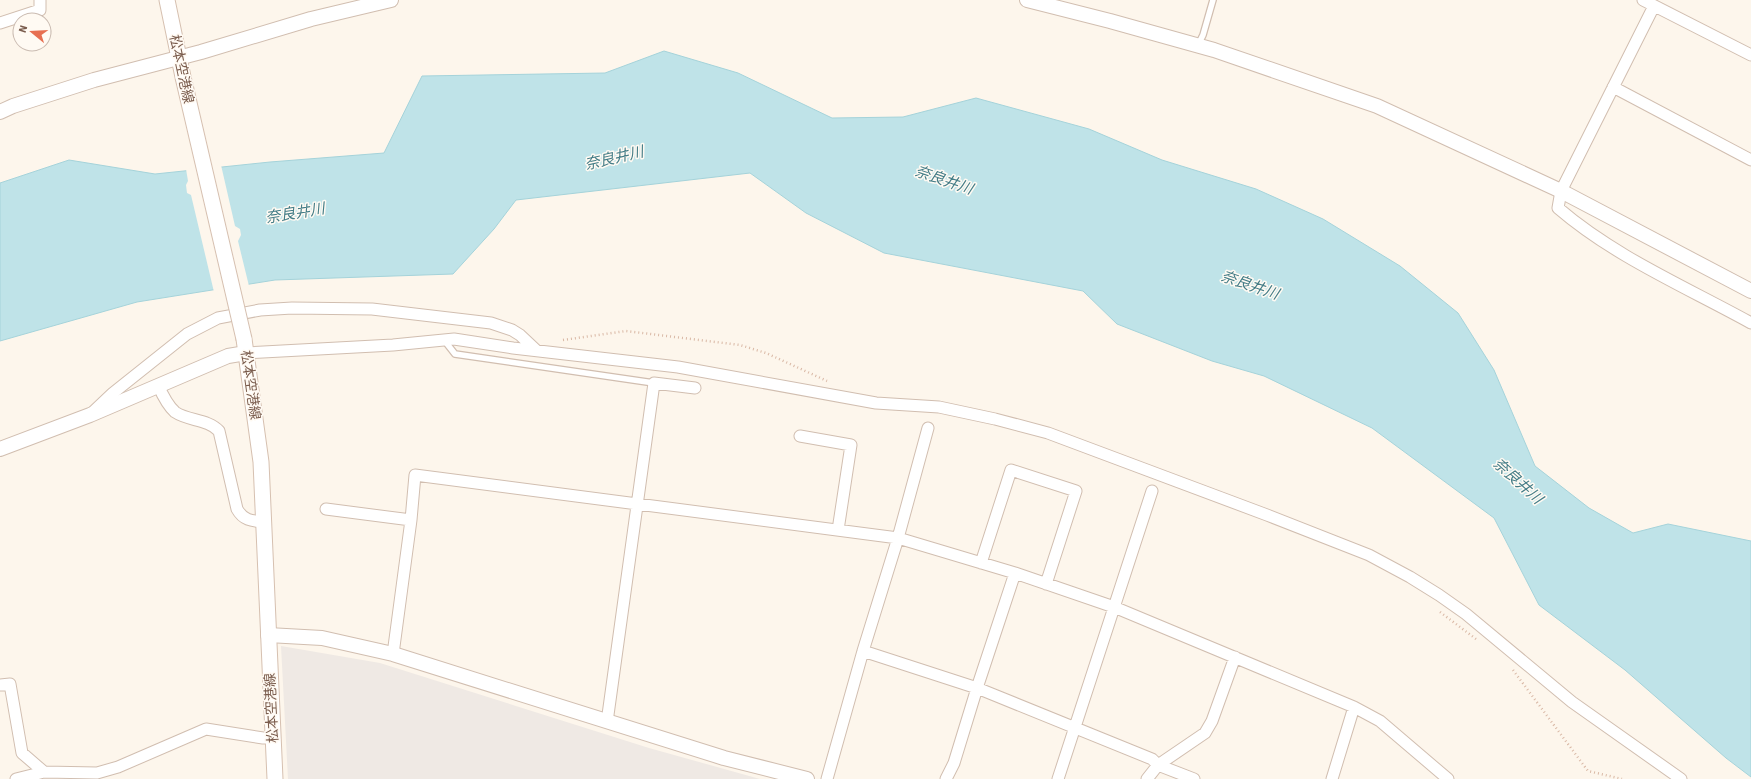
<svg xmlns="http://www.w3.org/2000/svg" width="1751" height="779" font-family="'Source Sans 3','Noto Sans JP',sans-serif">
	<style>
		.industrial { fill: #efe9e4 }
		.water { fill: #bfe3e8; stroke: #a5d3da }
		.pier { fill: #fdf6ec }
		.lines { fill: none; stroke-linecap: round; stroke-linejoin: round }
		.service-casing { stroke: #d1beb0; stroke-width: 8 }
		.minor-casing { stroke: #d1beb0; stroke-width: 13 }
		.tertiary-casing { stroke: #d1beb0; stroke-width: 16 }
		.secondary-casing { stroke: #d6c0b0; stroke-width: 17 }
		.path { stroke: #d9b8a5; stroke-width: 2.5; stroke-dasharray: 1 3; stroke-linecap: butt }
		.service { stroke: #fff; stroke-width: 5.5 }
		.minor { stroke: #fff; stroke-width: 11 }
		.tertiary { stroke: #fff; stroke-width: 14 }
		.secondary { stroke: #fff; stroke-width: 15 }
		.secondary-bridge-casing { stroke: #d6c0b0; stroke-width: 17; stroke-linecap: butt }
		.secondary-bridge { stroke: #fff; stroke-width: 15 }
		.labels { text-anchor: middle; stroke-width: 3; stroke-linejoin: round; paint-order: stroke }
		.street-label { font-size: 14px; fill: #7a5c4d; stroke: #fffaf3 }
		.water-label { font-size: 15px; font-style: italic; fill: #437c86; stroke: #fffaf3 }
	</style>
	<rect width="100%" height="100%" fill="#fdf6ec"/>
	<path class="industrial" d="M281,646L380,663L649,748L760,779H288Z"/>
	<path class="water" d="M664,51L738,73L832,118L903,117L976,98L1089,129L1162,160L1256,189L1323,219L1400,266L1458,313L1494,370L1535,466L1589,508L1633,533L1668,524L1751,541V777L1726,758L1625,670L1539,605L1494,518L1372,428L1264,376L1212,361L1117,324L1083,291L884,253L806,213L750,173L516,200L494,229L453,274L275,280L137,302L0,341V183L69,160L155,174L270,162L384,153L422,76L605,73Z"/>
	<path class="pier" d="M221,165L235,226L240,229L241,235L238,241L249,286L214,292L191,195L187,193L186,185L188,181L186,169Z"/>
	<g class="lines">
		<defs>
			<path id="service" d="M1198,45L1203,35L1213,0
				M444,340L455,354L654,383"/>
			<path id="minor" d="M1643,0L1751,55
				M1654,6L1561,191L1558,208C1615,257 1686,287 1751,323
				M0,23L40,10V0
				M1613,87L1751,160
				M246,353L393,345L454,339L513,348L678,367L876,403L939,407L995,419L1048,433L1267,515L1369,555L1410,577L1439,595L1466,614L1572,702L1681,779
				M158,385C162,394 167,405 175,412C188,421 208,419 219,431L237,509C243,520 251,521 264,522
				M94,411L113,393L187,334L218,318L260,310L292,308L372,309L491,323L512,330L520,335L537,351
				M800,436L851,445L838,530
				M326,509L411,520
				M981,563L1011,470L1076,491L1046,584
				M863,651L898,538L928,428
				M393,654L411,520L415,475L898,538L1015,573L1114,607L1354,707L1380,721L1448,779
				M0,685L10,684L22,753L44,772
				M607,722L654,383L695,388
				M16,779L44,772L97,773L118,767L206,729L263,738H273
				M827,779L863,651L977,688L1152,759L1158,765L1194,779
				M946,779L954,763L977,688L1015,573
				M1058,779L1152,491
				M1147,779L1158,765L1205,733L1212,721L1235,657
				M1332,779L1354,707"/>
			<path id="tertiary" d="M1027,0L1110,21L1214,50L1377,106L1561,191L1751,291
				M0,112L13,106L94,80L201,52L311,19L391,0
				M0,449L90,415L228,356L246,353
				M268,635L322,638L393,654L724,758L807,779"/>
			<path id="secondary" d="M167,0L183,77
				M244,339L261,462L275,779"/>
		</defs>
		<use href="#service" class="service-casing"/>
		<use href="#minor" class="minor-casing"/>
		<use href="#tertiary" class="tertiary-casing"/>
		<use href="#secondary" class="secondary-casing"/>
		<path class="path" d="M563,340L626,331L740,345L766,353L827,381
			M1440,612L1476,639
			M1513,670L1588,771L1622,779"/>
		<use href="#service" class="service"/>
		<use href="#minor" class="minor"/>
		<use href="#tertiary" class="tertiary"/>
		<use href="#secondary" class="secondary"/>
		<defs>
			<path id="secondary-bridge" d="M183,77L244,339"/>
		</defs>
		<use href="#secondary-bridge" class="secondary-bridge-casing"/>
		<use href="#secondary-bridge" class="secondary-bridge"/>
	</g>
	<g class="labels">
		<g class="street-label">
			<text transform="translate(182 69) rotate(78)" y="5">松本空港線</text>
			<text transform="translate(251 385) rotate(82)" y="5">松本空港線</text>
			<text transform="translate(271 708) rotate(-93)" y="5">松本空港線</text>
		</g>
		<g class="water-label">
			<text transform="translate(614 158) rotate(-13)" y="5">奈良井川</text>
			<text transform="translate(944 180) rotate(19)" y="5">奈良井川</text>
			<text transform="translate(295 213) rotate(-9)" y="5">奈良井川</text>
			<text transform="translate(1250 285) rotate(19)" y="5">奈良井川</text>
			<text transform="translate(1518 481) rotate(42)" y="5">奈良井川</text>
		</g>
	</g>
	<g transform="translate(32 32) rotate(288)"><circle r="19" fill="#fffaf3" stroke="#cabbb1"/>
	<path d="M0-3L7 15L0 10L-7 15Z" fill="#e76f51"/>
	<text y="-6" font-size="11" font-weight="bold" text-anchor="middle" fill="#7a5c4d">N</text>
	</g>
</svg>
